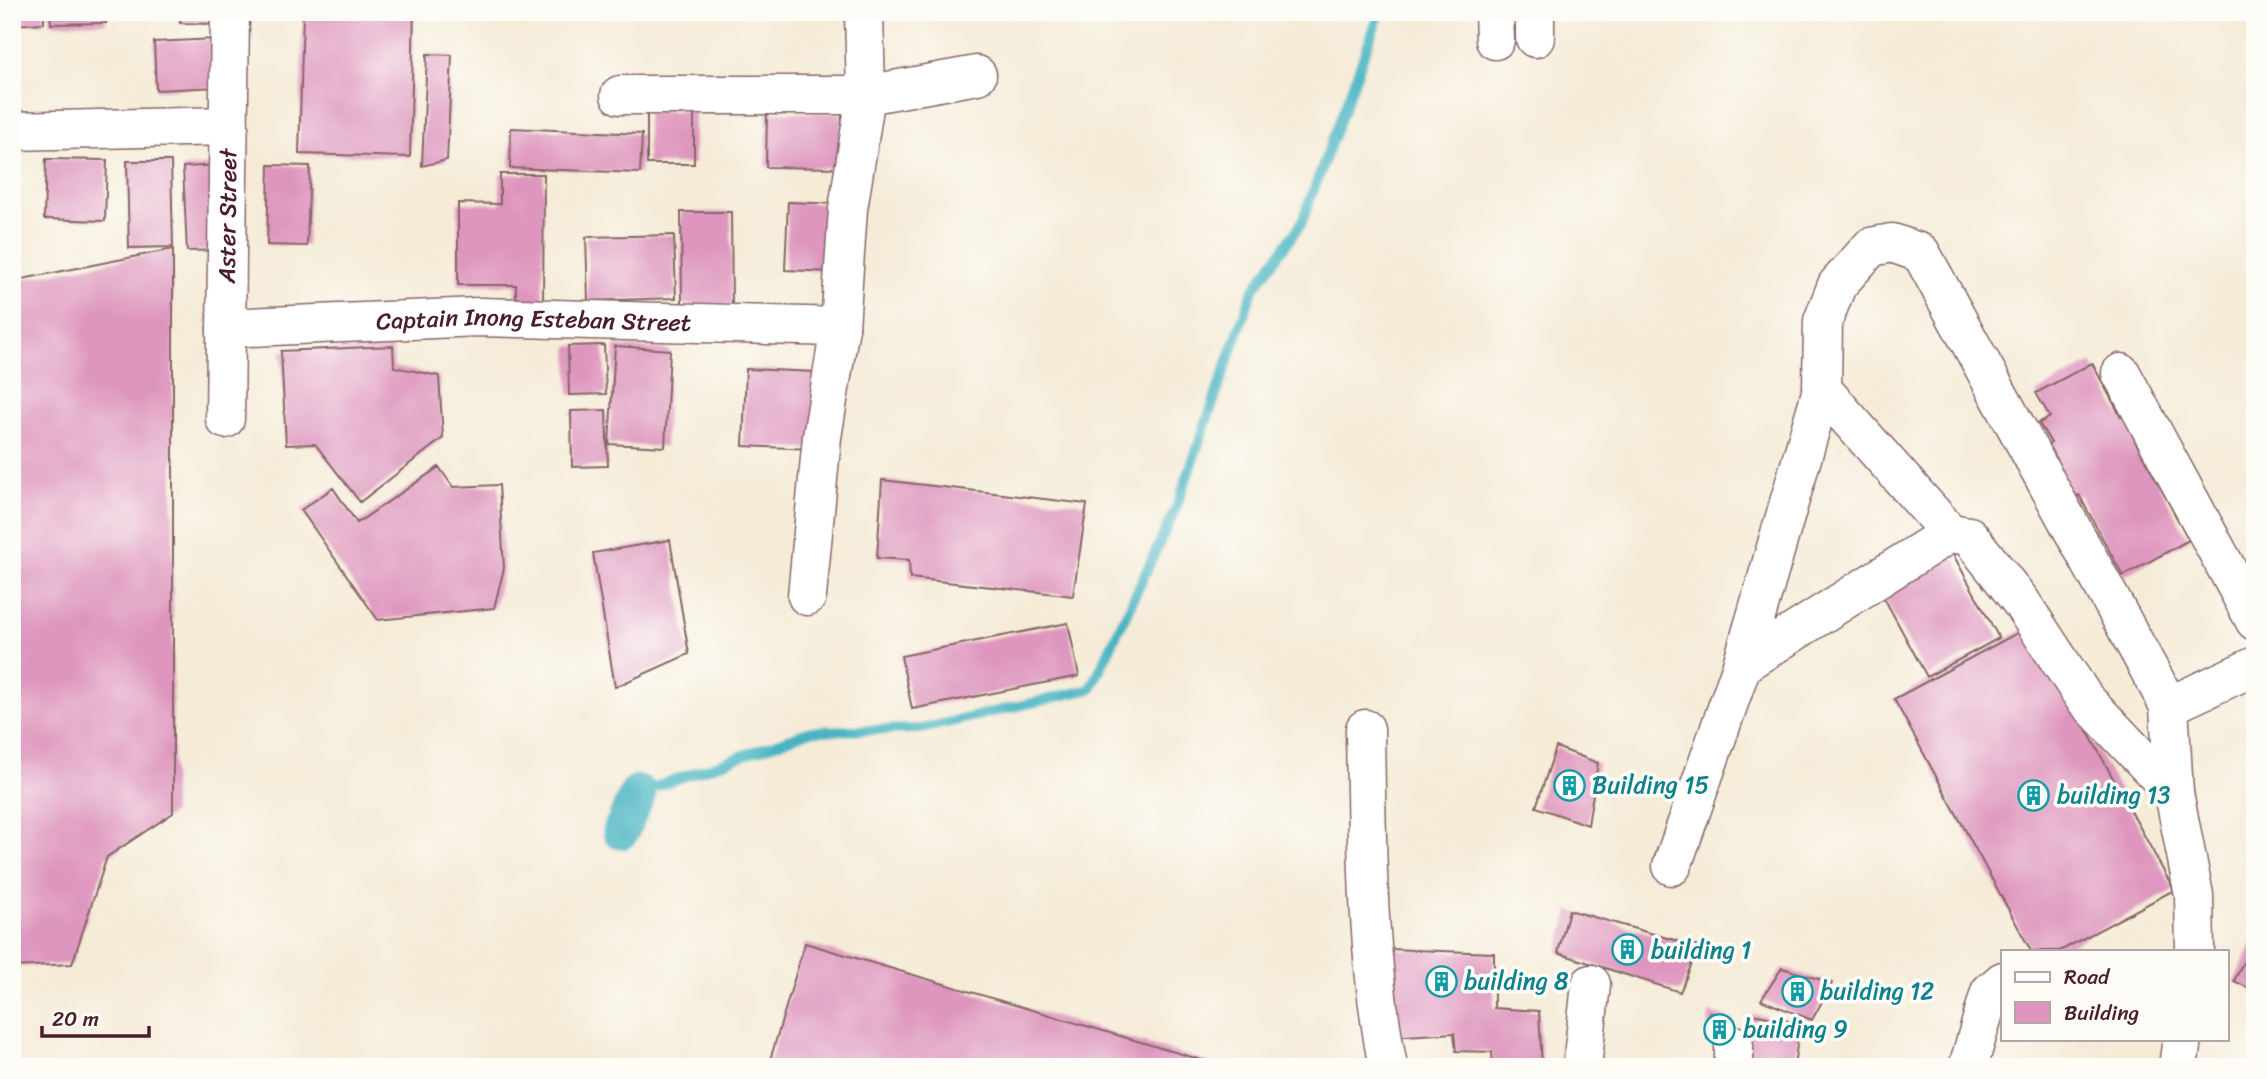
<svg xmlns="http://www.w3.org/2000/svg" width="2267" height="1079" font-family="Sriracha,sans-serif">
	<style>
		.lines { fill: none; stroke-linecap: round; stroke-linejoin: round }
		.stream { stroke: #48b5c3; stroke-width: 10 }
		.canal { stroke: #48b5c3; stroke-width: 37 }
		.building { fill: #de96be }
		.minor-casing { stroke: #866667; stroke-width: 41 }
		.minor { stroke: #fff; stroke-width: 38 }
		.labels { text-anchor: middle; stroke-width: 7; stroke-linejoin: round; paint-order: stroke }
		.street-label { font-size: 24px; fill: #4a1f2b; stroke: #fdfcf7 }
		.culture-label { font-size: 24px; fill: #0d838f; stroke: #fdfcf7; text-anchor: start }
	</style>
	<rect width="100%" height="100%" fill="#fdfcf7"/>
	<filter id="ink" filterUnits="userSpaceOnUse"><feTurbulence type="fractalNoise" baseFrequency=".0143" numOctaves="2"/><feDisplacementMap in="SourceGraphic" scale="14" xChannelSelector="R" yChannelSelector="G"/><feConvolveMatrix kernelMatrix="1 2 1 2 8 2 1 2 1" color-interpolation-filters="sRGB"/></filter>
	<filter id="wash" filterUnits="userSpaceOnUse"><feTurbulence type="fractalNoise" baseFrequency=".00686" numOctaves="4" result="noise"/><feDisplacementMap in="SourceGraphic" scale="28" xChannelSelector="R" yChannelSelector="G"/><feGaussianBlur stdDeviation="1.57" result="paint"/><feColorMatrix in="noise" values="0 0 0 0 0 0 0 0 0 0 0 0 0 0 0 0 0 1.4 0 .05"/><feComposite in="paint" operator="in"/></filter>
	<g filter="url(#wash)">
		<rect width="100%" height="100%" fill="#f5ebd7"/>
		<g class="lines">
			<path class="stream" d="M638,793L811,731L921,729L1091,689L1176,508L1253,290L1301,224L1380,12"/>
			<path class="canal" d="M621,831L638,793"/>
		</g>
		<g id="blocks">
			<path class="building" d="M12,12H44V23L12,25Z
				M50,12H106V23L51,24Z
				M181,12H211V24L180,23Z
				M303,12H414L410,157L299,154Z
				M216,39L219,87L156,90L154,42Z
				M427,54L452,55L447,160L422,166Z
				M647,111H694V164H647Z
				M767,112L842,113L841,168L766,167Z
				M511,128L642,134L640,173L510,168Z
				M46,159L107,160L105,221L44,219Z
				M127,161H171L173,247L129,248Z
				M219,165L222,250L187,251L183,167Z
				M269,165L310,166L307,246L267,245Z
				M500,174H544L543,302H516V285H458V203L500,204Z
				M788,202L839,204L836,272L785,270Z
				M681,212H731L732,305H682Z
				M674,235L676,298L588,301L586,237Z
				M173,249V813L107,857L72,964L12,967V281Z
				M604,345L606,394L569,395L568,346Z
				M393,346L394,367L439,376L443,438L360,502L315,444L286,445L281,351Z
				M615,346L670,350L665,447L609,444Z
				M2092,363L2121,417L2135,410L2149,434L2135,441L2189,540L2123,576L2079,495L2067,502L2039,450L2051,443L2039,423L2050,417L2036,393Z
				M746,369L815,372L813,449L743,446Z
				M606,410L608,466L572,467L571,411Z
				M439,467L453,487L499,485L504,568L494,608L378,620L301,510L333,488L357,523Z
				M882,480L1087,504L1073,596L910,578L909,560L877,558Z
				M670,540L689,654L615,687L593,553Z
				M1949,547L1999,638L1927,677L1877,585Z
				M1068,623L1079,676L912,709L901,656Z
				M2030,626L2174,890L2060,951H2031L1894,699Z
				M1556,747L1598,763L1588,825L1536,807Z
				M1569,910L1699,947L1680,992L1558,953Z
				M2255,938V991L2234,981Z
				M805,943L1222,1066V1067H768Z
				M1388,949L1494,953V1008L1539,1011L1542,1067H1493L1492,1052L1456,1051L1454,1033L1388,1037Z
				M1782,968L1832,983L1812,1020L1761,1000Z
				M1709,1012L1734,1020L1731,1045L1707,1039Z
				M1752,1014L1800,1023L1794,1067H1747Z"/>
		</g>
	</g>
	<g filter="url(#ink)">
		<use href="#blocks" fill-opacity="0" stroke="#866667" stroke-width="2"/>
		<g class="lines">
			<defs>
				<g id="minor">
					<path d="M1494,12L1495,40"/>
					<path d="M1535,12V38"/>
					<path d="M620,95H866L977,75"/>
					<path d="M12,131L229,126"/>
					<path id="s1" d="M226,328L479,317L840,327"/>
					<path d="M2121,373L2255,621"/>
					<path d="M1822,389L1950,533"/>
					<path id="s2" d="M225,419L230,12"/>
					<path d="M807,596L822,437L840,327L848,209L866,95L864,12"/>
					<path d="M1742,665L1950,533L1969,536L2021,602L2084,698L2174,793"/>
					<path d="M2169,706L2255,666"/>
					<path d="M1365,729C1367,842 1366,955 1388,1067"/>
					<path d="M1672,866L1742,665L1822,389L1823,321L1837,285L1871,247L1892,243L1921,253L2169,706L2174,793L2194,895L2195,951"/>
					<path d="M1582,1067L1591,984"/>
					<path d="M1734,1067V1045"/>
					<path d="M1968,1067L1990,992L2003,981"/>
					<path d="M2178,1067L2182,1039"/>
				</g>
			</defs>
			<use href="#minor" class="minor-casing"/>
			<use href="#minor" class="minor"/>
		</g>
	</g>
	<defs>
		<symbol id="building-ring" viewBox="-11 -11 22 22"><circle r="9.5" fill="#fdfcf7" stroke="#0f9aa8" stroke-width="1.5"/><path d="M-4-6H4V6H1V3H-1V6H-4ZM-2.5-4.3h1.7v1.8h-1.7ZM.8-4.3h1.7v1.8H.8ZM-2.5-1h1.7V.8h-1.7ZM.8-1h1.7V.8H.8Z" fill="#0f9aa8"/></symbol>
	</defs>
	<g fill-rule="evenodd">
		<use href="#building-ring" x="1552" y="768" width="35" height="35"/>
		<use href="#building-ring" x="2016" y="778" width="35" height="35"/>
		<use href="#building-ring" x="1610" y="932" width="35" height="35"/>
		<use href="#building-ring" x="1424" y="964" width="35" height="35"/>
		<use href="#building-ring" x="1780" y="974" width="35" height="35"/>
		<use href="#building-ring" x="1702" y="1012" width="35" height="35"/>
	</g>
	<g class="labels">
		<g class="street-label">
			<text dy="8" stroke="none"><textPath href="#s2" startOffset="203">Aster Street</textPath></text>
			<text dy="8" stroke="none"><textPath href="#s1" startOffset="308">Captain Inong Esteban Street</textPath></text>
		</g>
		<g class="culture-label">
			<text x="1592" y="793">Building 15</text>
			<text x="2057" y="803">building 13</text>
			<text x="1651" y="958">building 1</text>
			<text x="1464" y="989">building 8</text>
			<text x="1820" y="999">building 12</text>
			<text x="1743" y="1037">building 9</text>
		</g>
	</g>
	<rect width="2267" height="1079" fill="none" stroke="#fdfcf7" stroke-width="42"/>
	<rect x="2001" y="950" width="228" height="91" fill="#fdfcf7" stroke="#b5a4a5" stroke-width="2"/>
	<rect x="2015" y="972" width="35" height="10" fill="#ffffff" stroke="#b5a4a5" stroke-width="2"/>
	<text x="2064" y="984" font-size="21" fill="#4a1f2b">Road</text>
	<rect x="2015" y="1002" width="35" height="21" fill="#de96be" stroke="#b5a4a5" stroke-width="2"/>
	<text x="2064" y="1020" font-size="21" fill="#4a1f2b">Building</text>
	<path d="M42 1026v10h107v-10" fill="none" stroke="#4a1f2b" stroke-width="3.5"/>
	<text x="52" y="1026" font-size="21" fill="#4a1f2b" stroke="#fdfcf7" stroke-width="5" paint-order="stroke">20 m</text>
</svg>
